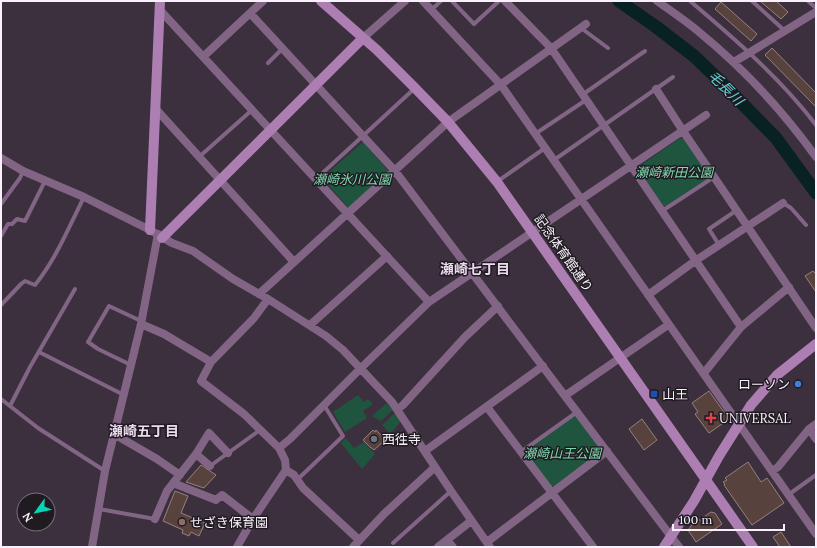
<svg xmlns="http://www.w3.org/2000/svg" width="817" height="548" font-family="Lora,'Noto Sans JP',serif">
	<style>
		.green { fill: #1f553f }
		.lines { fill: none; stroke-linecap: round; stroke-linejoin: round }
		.river { stroke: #082121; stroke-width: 13 }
		.building { fill: #58423e; stroke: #98807b }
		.lane { stroke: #826585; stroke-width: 4 }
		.street { stroke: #826585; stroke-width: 8 }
		.secondary { stroke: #ad7eb2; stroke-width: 10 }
		.shop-dot { fill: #3f7fe0; stroke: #201a21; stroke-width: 1.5 }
		.transit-dot { fill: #1a4fb4; stroke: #201a21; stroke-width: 1.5 }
		.health-dot { fill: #e0444e; stroke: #201a21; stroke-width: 1.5 }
		.worship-dot { fill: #6b7280; stroke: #201a21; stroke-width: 1.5 }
		.education-dot { fill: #8d6e63; stroke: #201a21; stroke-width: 1.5 }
		.labels { text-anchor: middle; stroke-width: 3; stroke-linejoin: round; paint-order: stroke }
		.park-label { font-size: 13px; font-style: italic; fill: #7fd8b0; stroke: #201a21 }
		.street-label { font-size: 13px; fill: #f8f1fb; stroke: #201a21 }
		.poi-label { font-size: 13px; fill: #f8f1fb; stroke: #201a21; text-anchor: start }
		.water-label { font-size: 14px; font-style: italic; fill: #64d7d9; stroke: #201a21 }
		.neighbourhood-label { font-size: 14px; font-weight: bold; fill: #e9daee; stroke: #201a21 }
	</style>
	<rect width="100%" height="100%" fill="#3c303f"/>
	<path class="green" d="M680,138L684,139L709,176L708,179L666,206H663L639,171L640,166Z
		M363,142L389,172L349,208L322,178Z
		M358,395L364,402L368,399L373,404L363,411L367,418L345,432L333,412Z
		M387,403L393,410L381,421L372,416Z
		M395,413L401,421L388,437L385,435L388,431L382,425Z
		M574,416L578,418L601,449L600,452L555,486H551L527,453L528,450Z
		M346,438L354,448L364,442L375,454L362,469L341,443Z"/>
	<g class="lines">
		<path class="river" d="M619,1L655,26L694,56L719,80L776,138L816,193"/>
	</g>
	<path class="building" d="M760,1H776L788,12L781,19Z
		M721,2L757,34L751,41L715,9Z
		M772,48L816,93V107L765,55Z
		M813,271L816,274V292L805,276Z
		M709,391L729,419L709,433L695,414L698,412L692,403Z
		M642,419L657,440L644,450L629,429Z
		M373,430L375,432L376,430L383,437L382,439L384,441L374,450L372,448H371L363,440Z
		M748,462L761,482L767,478L784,503L752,525L724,485L725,484L723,482L727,480L725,478Z
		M201,465L216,475L204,488L186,482Z
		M175,491L188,496L181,513L205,523L199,536L191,532L189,536L182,533L183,530L163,521Z
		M711,512L715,513L722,524L696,542L688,530L692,525Z
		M781,532L791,547H780L773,537Z"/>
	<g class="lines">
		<path class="lane" d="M452,1L474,24L499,1
			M690,1C735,39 780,78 816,125
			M752,1L785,31
			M808,1L816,8
			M431,10L441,1
			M581,28L608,48
			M268,63L283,48
			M582,95L645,51
			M535,134L586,100
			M199,157L252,110
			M554,160L673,77
			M316,179L415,88
			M498,181L545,148
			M783,203L791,208L806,225
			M1,204L20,178L23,171
			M662,211L714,177
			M1,236L8,224H12L17,219L25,221L45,181
			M719,245L709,229L737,210
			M1,305L21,284L25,281L35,285C56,259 69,227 84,197
			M39,352L124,395
			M131,365L98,349L88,342L109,306L141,321
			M1,399L38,428L105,471
			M10,406L30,367L75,289
			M521,452L577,412
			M210,466L260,430
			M298,479L343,436L324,405
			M788,495L816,475
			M99,509L155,519
			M393,543L451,491"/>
		<path class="street" d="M423,1L501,85L816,534
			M505,1L551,48L741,327
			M657,1C671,11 686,21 699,32C743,68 783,111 816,157
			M159,9L429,302
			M250,13L395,171L679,547
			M363,38L405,1
			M204,56L263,1
			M734,62L816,12
			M656,89L683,131L816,328
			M155,108L294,262
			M1,158L23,171L84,197L150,230L172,243L193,251L233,279L268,299L326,336L343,350L392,402L451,491L490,547
			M259,294L448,122L586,24
			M648,295L695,261L783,203
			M141,324L164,334L211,362
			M310,325L387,256
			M704,373L741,327L789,287
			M566,395L668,325
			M487,407L593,547
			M398,409L403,405L465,337L498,306
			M809,429L816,439
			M114,434L157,459L180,475
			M279,448L290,439L361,368L429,302L706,115
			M425,451L543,366
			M196,454L209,433L228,453
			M286,470L294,475L303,488L359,540
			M772,471L778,467L809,429L816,424
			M173,483L216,500L222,495L253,519
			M155,519L167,491L196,454L210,466
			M447,540L453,547
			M487,542L607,451
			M92,547L105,471L141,324L158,234
			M237,547L253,519L286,470L285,460L279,448L244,414L201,381L211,362L254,318L268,299
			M353,547L384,514L435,467
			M438,547L471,521"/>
		<path class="secondary" d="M321,1L377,50L415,88L448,122L497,182L753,547
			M150,230L160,1
			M162,238L363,38
			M664,547L694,501L719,456L751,405L777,375L816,344"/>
	</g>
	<circle class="shop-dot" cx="798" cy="384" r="4"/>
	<rect class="transit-dot" x="650" y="390" width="8" height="8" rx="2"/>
	<path class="health-dot" d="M709 412h4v4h4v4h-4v4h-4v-4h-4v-4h4z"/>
	<circle class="worship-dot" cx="374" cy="439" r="4"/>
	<circle class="education-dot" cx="182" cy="522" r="4"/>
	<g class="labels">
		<g class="park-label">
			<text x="674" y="177">瀬崎新田公園</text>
			<text x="352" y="184">瀬崎氷川公園</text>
			<text x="562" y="458">瀬崎山王公園</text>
		</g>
		<g class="street-label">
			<text transform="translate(564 253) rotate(55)" y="5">記念体育館通り</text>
		</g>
		<g class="poi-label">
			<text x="790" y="389" text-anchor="end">ローソン</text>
			<text x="662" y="399">山王</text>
			<text x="719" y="423">UNIVERSAL</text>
			<text x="382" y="444">西徃寺</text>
			<text x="190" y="527">せざき保育園</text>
		</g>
		<g class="water-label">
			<text transform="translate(726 88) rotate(45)" y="5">毛長川</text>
		</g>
		<g class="neighbourhood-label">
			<text x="475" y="274">瀬崎七丁目</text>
			<text x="144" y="436">瀬崎五丁目</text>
		</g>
	</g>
	<rect width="817" height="548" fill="none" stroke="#f8f1fb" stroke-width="4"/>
	<g transform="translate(36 512) rotate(237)"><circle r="19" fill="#201a21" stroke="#767078"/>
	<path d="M0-3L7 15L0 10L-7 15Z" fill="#06d5b6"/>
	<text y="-6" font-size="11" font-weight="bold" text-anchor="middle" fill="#f8f1fb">N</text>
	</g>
	<path d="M673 524v6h111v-6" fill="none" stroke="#f8f1fb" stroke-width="2"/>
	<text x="679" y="524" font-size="12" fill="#f8f1fb" stroke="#201a21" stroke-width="3" paint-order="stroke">100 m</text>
</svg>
